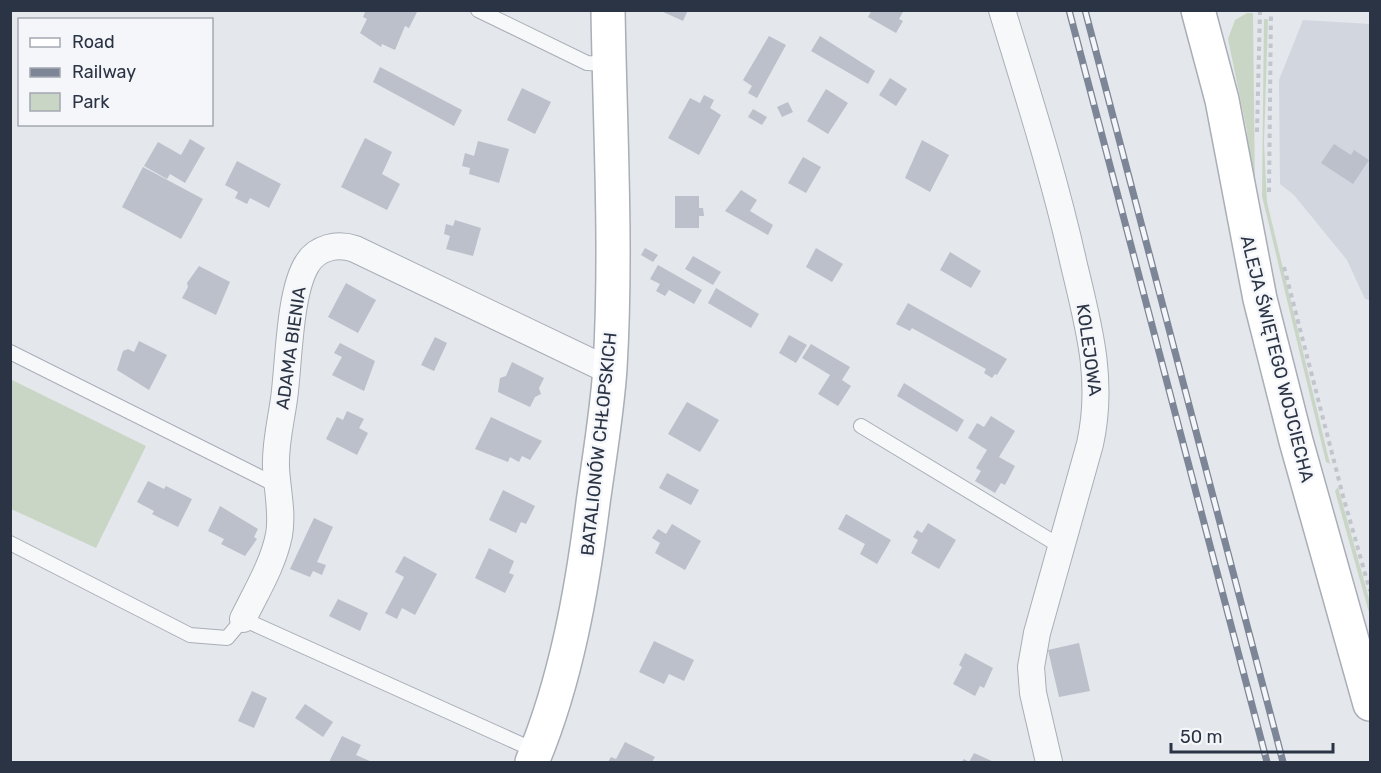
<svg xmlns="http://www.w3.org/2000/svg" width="1381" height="773" font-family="Rubik,sans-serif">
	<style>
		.built { fill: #d2d6de }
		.green { fill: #c9d6c5 }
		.building { fill: #bbc0ca }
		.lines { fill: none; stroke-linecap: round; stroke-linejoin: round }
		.lane-casing { stroke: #a9aeb7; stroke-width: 16 }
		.street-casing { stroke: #a9aeb7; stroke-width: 28 }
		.secondary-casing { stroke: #a9aeb7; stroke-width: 36 }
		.path { stroke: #c2c5cb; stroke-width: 4; stroke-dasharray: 4.5 4.5; stroke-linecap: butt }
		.lane { stroke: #f7f8fa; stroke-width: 14 }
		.street { stroke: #f7f8fa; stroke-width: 26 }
		.secondary { stroke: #fff; stroke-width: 33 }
		.rail-casing { stroke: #7d8696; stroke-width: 7 }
		.rail { stroke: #f4f6f9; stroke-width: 4.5; stroke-dasharray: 14; stroke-linecap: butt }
		.labels { text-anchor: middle; stroke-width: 5; stroke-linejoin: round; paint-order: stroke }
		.street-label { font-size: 18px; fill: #2b3445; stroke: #f4f6f9 }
	</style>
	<rect width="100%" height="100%" fill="#e4e7ec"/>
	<path class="built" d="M1303,20L1370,24V300L1365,299L1347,260L1294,195L1280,184L1279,80Z"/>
	<path class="green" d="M1247,13H1253L1255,193L1280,309L1318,459L1314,455L1292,378L1249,173L1247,131L1228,39L1235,20Z
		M1264,19H1268L1264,143L1267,202L1330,464L1326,462L1262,196Z
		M10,379L146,446L96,548L11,509Z
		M1338,487L1370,602V616L1335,491Z"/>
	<path class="building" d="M366,10H418L409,28L405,26L395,50L382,44L381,47L360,33L367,19L363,17Z
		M659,10H688L683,21Z
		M872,10H904L899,19L903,21L896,33L868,17Z
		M769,36L786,45L757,98L748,93L752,86L743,80Z
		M820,36L875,71L868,84L811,51Z
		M380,67L462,110L454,126L373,82Z
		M890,78L907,89L896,106L879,95Z
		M522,88L551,102L535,134L507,120Z
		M826,89L848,103L828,134L807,121Z
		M704,95L714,100L710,108L721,115L699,155L668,138L690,98L700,103Z
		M788,102L793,112L782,117L777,107Z
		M753,109L767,117L762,125L748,117Z
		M365,138L392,152L382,174L400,184L387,210L341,187Z
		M190,139L205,148L185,183L170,174L167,179L144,166L158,142L181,155Z
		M922,140L949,155L930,192L905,178Z
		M478,141L509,149L499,183L469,174L470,168L462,166L465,153L474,156Z
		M1334,144L1351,155L1354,150L1369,160L1353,184L1321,163Z
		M803,157L821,167L806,193L788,183Z
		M237,161L281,184L269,208L250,198L247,204L235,198L238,192L225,185Z
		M143,167L203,199L181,239L122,207Z
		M741,190L757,200L750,211L773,225L768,235L725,211Z
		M675,196H699V208H703L704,216H699V228H675Z
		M455,220L481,228L473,256L446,249L450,236L444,234L446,224L453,226Z
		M645,248L658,255L653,262L641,255Z
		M816,248L843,264L832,282L806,267Z
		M950,252L981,271L971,288L940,270Z
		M693,256L721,272L713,285L685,269Z
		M658,265L702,290L694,304L669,290L665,296L656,291L660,284L650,279Z
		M199,266L230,282L216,315L182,298L188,287L187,283Z
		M346,283L376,300L358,333L328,317Z
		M716,288L759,314L751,328L708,303Z
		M908,303L1007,359L997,375L995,374L992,378L984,373L986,369L912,328L910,331L896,324Z
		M789,335L807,345L796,363L779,353Z
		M435,337L447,343L434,371L421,365Z
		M139,341L167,355L149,390L117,370L123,351L128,349L134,352Z
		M340,343L375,361L364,391L332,375L342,357L334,353Z
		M811,344L850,367L842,380L851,386L838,406L818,394L830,375L802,358Z
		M512,362L544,378L539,388L541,394L535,397L530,407L498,392L500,378L506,376Z
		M904,383L964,420L957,432L897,396Z
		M687,402L719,420L700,452L668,434Z
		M347,411L364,419L359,428L368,433L357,455L326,439L337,417L343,420Z
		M991,416L1015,431L999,457L1015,466L1005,485L1001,483L995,493L975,481L981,471L976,468L987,450L968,438L977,423L984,427Z
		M491,417L542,441L530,460L522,456L519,462L510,457L508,462L475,449Z
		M667,473L699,490L691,505L659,488Z
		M148,481L164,489L166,486L192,499L178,527L152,514L154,511L137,502Z
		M503,490L535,506L526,524L521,522L516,533L489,520Z
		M220,506L258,529L254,537L257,539L245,556L221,544L224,539L208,531Z
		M846,514L891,540L877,564L860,554L865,544L838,529Z
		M314,518L333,527L317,562L326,565L322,575L313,571L310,577L290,569Z
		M928,523L956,540L939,569L911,553L918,540L913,537L917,530L922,533Z
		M672,524L701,541L685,570L655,553L660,543L652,538L658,529L666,534Z
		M489,548L514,561L509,573L514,575L505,593L475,578Z
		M404,556L437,574L415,615L402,608L397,619L385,613L404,577L395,572Z
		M338,599L368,613L360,631L329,616Z
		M654,641L694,660L684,681L669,674L664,684L639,672Z
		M1079,643L1090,691L1059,697L1048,650Z
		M965,653L993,668L984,688L980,686L975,696L953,684L962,667L959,665Z
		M252,691L267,698L254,728L238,721Z
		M305,704L333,722L323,737L295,718Z
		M342,736L361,745L356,755L372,762H329Z
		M625,742L655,757L652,762H608L611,757L616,759Z
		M974,753L994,762H962L964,759L969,762Z"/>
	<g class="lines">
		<defs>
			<path id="lane" d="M478,10L587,63L608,64
				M10,352L278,486
				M861,426L1060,546
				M10,543L190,635L227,638L243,619L536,751"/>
			<path id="street" d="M1002,10C1028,95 1055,179 1074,265C1089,327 1104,381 1090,444L1037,633L1031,667L1033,693L1049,762
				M243,619C256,592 273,565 279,535C283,512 277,490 276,467C275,444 281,421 284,399C289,363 289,293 307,264C317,247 338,243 355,249L610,371"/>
			<path id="secondary" d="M1198,10L1222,100L1260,299L1296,441L1370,704
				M532,762C566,681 582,591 593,503C599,459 607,413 610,368C617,250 610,129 608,10"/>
		</defs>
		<use href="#lane" class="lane-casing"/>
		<use href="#street" class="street-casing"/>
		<use href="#secondary" class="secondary-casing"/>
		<path class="path" d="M1257,132L1260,10
			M1269,192L1271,10
			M1284,267L1343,496L1370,591"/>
		<use href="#lane" class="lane"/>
		<use href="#street" class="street"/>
		<use href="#secondary" class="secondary"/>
		<defs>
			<path id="rail" d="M1069,10L1267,762
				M1085,10L1283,762"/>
		</defs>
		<use href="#rail" class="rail-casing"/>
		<use href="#rail" class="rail"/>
	</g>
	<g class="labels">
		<g class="street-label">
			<text transform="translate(291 348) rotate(-82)" y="6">ADAMA BIENIA</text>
			<text transform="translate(1089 350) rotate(82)" y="6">KOLEJOWA</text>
			<text transform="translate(1277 359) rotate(76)" y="6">ALEJA ŚWIĘTEGO WOJCIECHA</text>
			<text transform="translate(599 444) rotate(-84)" y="6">BATALIONÓW CHŁOPSKICH</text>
		</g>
	</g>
	<rect width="1381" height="773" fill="none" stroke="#2b3445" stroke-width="24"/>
	<rect x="18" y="18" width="195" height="108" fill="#f4f6f9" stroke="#a4a8b1" stroke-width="1.5"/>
	<rect x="30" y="38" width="30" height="9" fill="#ffffff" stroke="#a4a8b1" stroke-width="1.5"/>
	<text x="72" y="48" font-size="18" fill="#2b3445">Road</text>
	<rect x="30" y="68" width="30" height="9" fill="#7d8696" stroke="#a4a8b1" stroke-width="1.5"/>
	<text x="72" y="78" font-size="18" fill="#2b3445">Railway</text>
	<rect x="30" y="93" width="30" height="18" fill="#c9d6c5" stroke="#a4a8b1" stroke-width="1.5"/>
	<text x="72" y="108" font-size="18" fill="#2b3445">Park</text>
	<path d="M1171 743v9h162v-9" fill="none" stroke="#2b3445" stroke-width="3"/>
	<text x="1180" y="743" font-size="18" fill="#2b3445" stroke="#f4f6f9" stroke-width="4.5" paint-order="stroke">50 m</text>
</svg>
